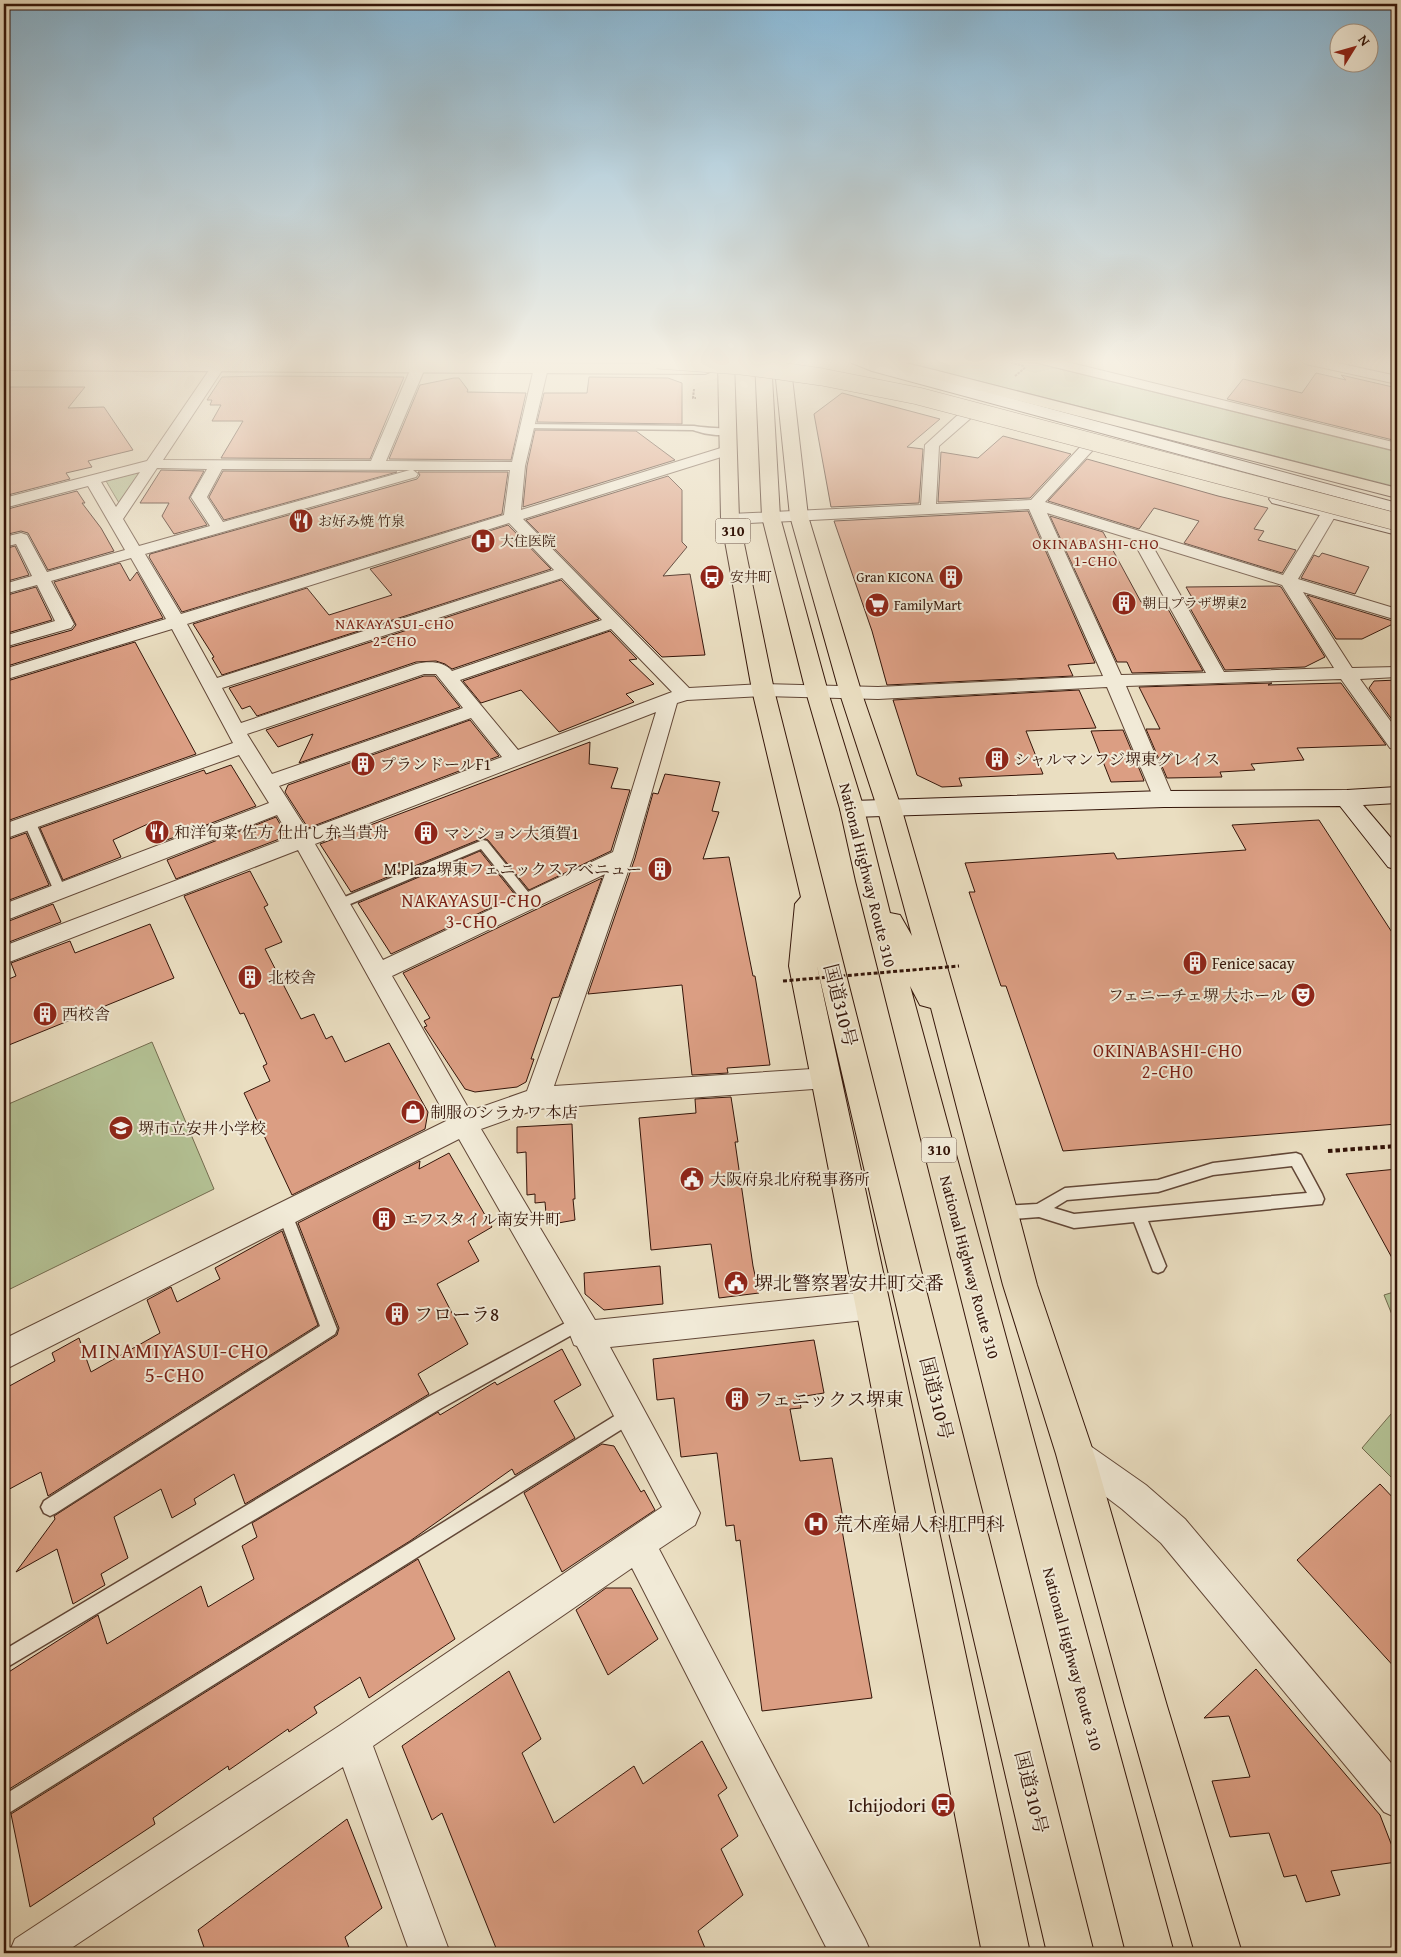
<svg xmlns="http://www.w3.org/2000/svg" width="1401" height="1957" font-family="'Gentium Book Plus','Noto Serif JP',serif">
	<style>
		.green { fill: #b4c295; stroke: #746c4f }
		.building { fill: #db9e83; stroke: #341509 }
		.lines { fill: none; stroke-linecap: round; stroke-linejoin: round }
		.lane-casing { stroke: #624737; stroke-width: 3 }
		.street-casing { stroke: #624737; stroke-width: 2 }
		.secondary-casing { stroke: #341509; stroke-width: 2 }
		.highway-casing { stroke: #341509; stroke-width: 2 }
		.path-far1 { stroke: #341509; stroke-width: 2; stroke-dasharray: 2.5 1; stroke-linecap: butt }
		.path { stroke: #341509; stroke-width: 4; stroke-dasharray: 4.5 3; stroke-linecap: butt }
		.lane { fill: #f1ead7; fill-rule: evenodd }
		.street { fill: #f1ead7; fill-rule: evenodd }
		.secondary { fill: #f1ead7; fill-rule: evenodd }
		.highway { fill: #eadec1; fill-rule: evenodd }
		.highway-bridge-casing { stroke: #341509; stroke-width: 18; stroke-linecap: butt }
		.path-bridge { stroke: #341509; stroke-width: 3; stroke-dasharray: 4 2.5; stroke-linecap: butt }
		.highway-bridge { stroke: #eadec1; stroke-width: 17 }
		.labels { text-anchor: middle; stroke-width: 4; stroke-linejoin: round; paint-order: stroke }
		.far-poi-label { font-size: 14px; fill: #341509; stroke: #f1ead7; text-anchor: start }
		.shield { fill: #f1ead7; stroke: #6d5547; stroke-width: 1 }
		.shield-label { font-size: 15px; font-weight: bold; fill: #341509 }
		.far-neighbourhood-label { font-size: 15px; letter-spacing: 1px; fill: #7a1f14; stroke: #f1ead7 }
		.poi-label { font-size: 16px; fill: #341509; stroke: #f1ead7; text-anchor: start }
		.street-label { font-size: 16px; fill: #341509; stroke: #f1ead7 }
		.neighbourhood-label { font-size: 18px; letter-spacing: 1px; fill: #7a1f14; stroke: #f1ead7 }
		.near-street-label { font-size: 19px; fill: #341509; stroke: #f1ead7 }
		.near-poi-label { font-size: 19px; fill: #341509; stroke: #f1ead7; text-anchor: start }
		.near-neighbourhood-label { font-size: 21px; letter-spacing: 1px; fill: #7a1f14; stroke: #f1ead7 }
	</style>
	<rect width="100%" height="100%" fill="#eadec1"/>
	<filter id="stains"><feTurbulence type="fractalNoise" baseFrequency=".004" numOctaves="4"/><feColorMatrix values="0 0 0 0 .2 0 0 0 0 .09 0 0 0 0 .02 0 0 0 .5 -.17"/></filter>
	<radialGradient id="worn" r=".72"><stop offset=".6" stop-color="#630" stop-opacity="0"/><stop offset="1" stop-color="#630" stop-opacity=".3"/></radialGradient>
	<path class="green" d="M896,360H1024L1397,452V487Z
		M140,472L119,503L106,481Z
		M152,1042L214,1189L4,1292V1106Z
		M1397,1291V1327L1384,1295Z
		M1397,1407V1483L1362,1448Z"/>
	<path class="building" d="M1316,373L1346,380L1341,375L1397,388V441L1227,399L1243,379L1302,393Z
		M222,377L263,376L404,377L370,459L221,458L243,421H212L221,405H210L212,400H207Z
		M589,377L668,378L682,383V424L537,422L544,393H587Z
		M454,378H459L468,390L467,392L526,393L511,460L389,459L420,385Z
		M4,387H85L68,408L104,407L133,450L88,461L92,467L66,473L70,479L4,496Z
		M842,393L940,419L907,447L923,449L919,503L831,507L814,414Z
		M535,430L636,431L675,460L523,507L527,466Z
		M1003,436L1071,454L1030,498L938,502L941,452L978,458Z
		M1087,459L1218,496L1268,508L1254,529L1264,531L1258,540L1296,550L1282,573L1184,543L1199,521L1154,508L1139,529L1048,501Z
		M161,470L204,471L189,498L207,525L174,534L162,516L169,503H140Z
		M223,471L397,472L224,520L209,497Z
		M418,472H508L502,514L182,612L149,557L150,554L417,479L420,475Z
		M668,476L682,490V542L687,547L663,576L690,574L705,655L662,657L526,520Z
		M77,491L85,503H82L101,528L114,551L48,570L28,533L21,531L4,535V510Z
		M1028,511L1095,663L1068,665L1073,676L887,685L872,631L834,521Z
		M1050,516L1103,532L1141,602H1164L1203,671L1132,673L1127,662H1117Z
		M508,525L551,569L222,675L212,658L214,657L193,624L307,588L329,615L392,595L370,569Z
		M15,546L29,575L4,582V549Z
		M1322,553L1369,567L1355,594L1301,578L1314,555L1319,557Z
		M120,563L130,581L137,572L163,618L4,667V649L72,630L76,625L54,582Z
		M561,580L599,619L452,669L445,664L436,661L416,662L257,716L250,706L242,709L229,688Z
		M1278,586L1281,587L1325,657L1305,667L1225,670L1186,601H1194L1186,587Z
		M36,587L52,620L4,634V596Z
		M1307,595L1396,622H1397L1362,639H1336Z
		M610,631L637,659L629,660L654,684L626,694L634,702L559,732L521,690L481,703L463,681Z
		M135,642L196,754L4,822V682Z
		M424,676H435L460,707L299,763L313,734L278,747L266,730Z
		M1397,680V720L1393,721L1369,688L1374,681Z
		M1272,683L1268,685L1341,683L1386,745L1297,748L1304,760L1251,764L1255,770L1220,772L1222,777L1167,778L1146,729H1160L1139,687Z
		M1079,690L1096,728L1026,731L1043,774L959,778L962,786L942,787L917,775L893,700Z
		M470,720L499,756L308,828L285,792L288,785Z
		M1123,730L1143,778L1144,781L1111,782L1091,731Z
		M590,742L589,764L618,768L611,788L630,790L611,851L529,890L488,840L483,838L351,892L320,844Z
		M231,765L256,806L159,843L150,823L113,840L121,857L63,880L40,828L204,770L206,774Z
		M665,774L720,782L712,811L719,812L703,859L729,857L753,976H755L770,1065L727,1068L728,1073L692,1075L682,985L588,994L635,858L653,793L658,794Z
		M276,817L287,836L176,879L167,860Z
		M1319,820L1397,940V1124L1063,1151L1006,986H1001L969,892H975L965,863L1114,853L1117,859L1246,850L1232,825Z
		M26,833L49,885L4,902V841Z
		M480,851L516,896L391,954L358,903Z
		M250,871L268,905L264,907L282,942L265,949L301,1019L314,1014L326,1039L332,1036L345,1062L389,1043L428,1112L425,1129L292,1195L244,1093L270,1081L263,1066L267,1064L244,1013L240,1014L184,896Z
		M602,878L559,997L552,998L531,1059H534L526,1082L517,1087L475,1092L465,1089L424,1027L427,1026L424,1021L430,1018L403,973Z
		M53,904L61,922L4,944V923Z
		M150,924L174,978L4,1047V981L16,976L11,963L70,941L75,953Z
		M731,1097L738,1142H735L753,1266L759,1293L719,1298L711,1244L651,1250L639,1118L696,1113L695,1099Z
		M572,1124L575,1199H573L575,1220L547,1225L545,1202L535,1203V1194L527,1195L526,1152L517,1153V1127Z
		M449,1153L492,1227L468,1241L479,1261L437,1284L468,1344L418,1374L429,1394L245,1504L234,1474L194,1499L196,1504L172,1518L161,1489L114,1517L128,1558L101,1574L105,1585L73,1604L57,1549L16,1572L55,1519L54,1516L337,1335L339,1328L298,1223L420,1161L419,1169Z
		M1397,1169V1267L1346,1174Z
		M282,1231L318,1325L48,1496L41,1472L4,1492V1389L55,1361L52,1353L79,1338L91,1372L160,1333L147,1300L171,1287L177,1302L220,1279L215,1268Z
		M660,1266L663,1304L604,1310L585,1294L584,1273Z
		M814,1340L824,1393L799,1397L801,1408L790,1409L800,1461L832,1458L845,1529L842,1530L872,1698L762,1711L740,1540L736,1541L734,1525L726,1526L717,1453L681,1457L674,1398L657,1400L653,1359Z
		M562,1349L581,1385L554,1401L575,1438L515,1475L512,1469L410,1541L6,1791L4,1780V1675L98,1615L107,1644L201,1586L208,1607L254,1579L242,1546L257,1537L252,1523L438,1412L440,1415L495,1382L497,1385Z
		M602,1444L614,1446L641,1492L644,1490L655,1510L562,1572L524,1493Z
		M1380,1484L1397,1502V1670L1297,1560Z
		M418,1559L455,1639L369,1698L360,1677L314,1707L317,1713L289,1732L288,1729L229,1770L228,1766L153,1818L155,1824L30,1907L11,1814Z
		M606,1588H631L658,1639L608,1675L576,1610Z
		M1256,1669L1380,1815L1397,1859V1862L1331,1871L1340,1895L1306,1902L1296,1875L1284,1877L1269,1833L1230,1837L1212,1781L1250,1777L1229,1716L1204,1718Z
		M509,1671L541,1739L522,1753L554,1823L634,1766L643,1784L702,1741L727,1788L718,1795L738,1836L721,1849L743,1895L698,1931L707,1953H498L442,1813L432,1820L402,1746Z
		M347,1819L382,1908L345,1937L351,1953H206L198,1930Z"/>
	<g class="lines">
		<defs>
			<path id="lane" d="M524,424L694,426C706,429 723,426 733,432C724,438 704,434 693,430L527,428H524Z
				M30,819L36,823L66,891L64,894H56L54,891L24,823Z
				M483,840L487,841L533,898L535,901L533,904H525L481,849L343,907H335L333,904L335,901Z
				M1296,1153L1301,1155L1322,1194L1324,1199L1322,1204L1148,1221L1166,1266L1163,1271L1158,1273L1153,1271L1134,1222L1074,1228L1039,1217L1002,1220L997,1218L995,1213L997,1208L1002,1206L1037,1204L1065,1188L1158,1180L1213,1163ZM1292,1166L1307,1193L1074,1214L1054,1208L1067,1200L1158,1192L1213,1175Z
				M285,1207L290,1209L292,1214L337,1329L335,1334L56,1513L50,1516L44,1513L41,1507L44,1501L320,1326L278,1214L280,1209Z
				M580,1315L586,1317L588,1322L586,1327L440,1409L4,1669V1650L428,1397Z
				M629,1407L635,1409L637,1415L635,1421L4,1816V1795Z"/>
			<path id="street" d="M216,360H229L163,460L371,461L411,368L418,364L425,368L386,461L512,462L534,368L536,365H546L548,368L525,466L521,510L724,447H734L736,450L734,453L523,519L689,688L763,684L878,687L1103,676L1029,509L730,524L724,522L722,519L724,516L730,514L921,505L925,445L961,412H971L973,415L971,418L939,446L936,504L1031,500L1082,445H1092L1094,448L1092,451L1045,502L1283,575L1323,510H1335L1337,513L1298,579L1397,609V620L1303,592L1352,668L1397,667V677L1360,679L1397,730V750L1390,748L1341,679L1126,686L1174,799L1171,804L1164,806L1157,804L1154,799L1107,687L878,699L763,696L687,700L677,703L633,857L554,1086L827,1068L836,1071L840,1078L836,1085L827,1088L537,1109L481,1129L595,1320L874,1291L884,1295L889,1305L884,1315L874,1319L610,1347L700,1513L695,1525L659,1549L865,1939L871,1953H829L632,1568L373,1746L450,1953H410L343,1767L64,1953H9L15,1939L339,1726L662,1507L577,1346L574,1345L569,1332L459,1139L4,1370V1339L448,1120L298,850L4,964V946L290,837L277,815L4,921V904L269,803L239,755L4,839V824L233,743L172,629L4,680V669L166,619L131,558L51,581L74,624L71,628L4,647V636L55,621L37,585L4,594V584L32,576L16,544L4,547V537L21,533L27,535L47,572L125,550L88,486L4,508V498L147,461ZM157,468L207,469L191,497L210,526L139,546L123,519ZM222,469L410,470L223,522L207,497ZM413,470H510L504,515L181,614L145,554L416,477L418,474ZM140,472L116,507L101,482ZM1047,513L1132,539L1206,673L1121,675ZM509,523L554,570L217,678L187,624ZM1152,545L1282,585L1334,668L1224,672ZM562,578L602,620L452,671C444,661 428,661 416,664L241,723L222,688ZM611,629L672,692L518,750L460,680ZM424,674H436L463,708L272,774L247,734ZM656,712L613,852L383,960L315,844ZM471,718L502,757L307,830L279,786ZM605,874L527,1091L470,1111L392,976Z
				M1037,360H1059L1397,443V451L1038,363Z
				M1300,360H1324L1397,376V384L1306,364Z
				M1075,1438L1086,1443L1146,1485L1185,1519L1397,1770V1818L1384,1812L1161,1543L1122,1509L1064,1465L1059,1454L1064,1443Z"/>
			<path id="secondary" d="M850,360H871L1397,503V513L872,371L852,363Z
				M1278,494L1397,524V535L1272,503L1269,499L1272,495Z
				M1397,787V803L1363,805L1397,845V870L1388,867L1340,806L1164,807L852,817L843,815L840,809L843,803L852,801L1164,791L1347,790Z"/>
			<path id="highway" d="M4,360L705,364L710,366L713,369L710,372L705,374L4,370Z
				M718,360H734L739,519L774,690L1094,1953H1047L817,966L1030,1953H982L789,966L795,904L801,897L752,690L721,519Z
				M755,360H771L780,517L828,692L864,809L890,913L900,915L912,936L877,807L840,694L790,516L774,360H790L808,516L862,694L901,807L1018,1213L1037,1285L1094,1454L1167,1706L1242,1953H1195L1125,1706L1056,1454L1003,1285L931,1008L920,1005L910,986L1174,1953H1126L856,881L840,809L806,692L762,517Z
				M850,360H893L934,370L1397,488V498L927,377L881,367L852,363Z"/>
		</defs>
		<use href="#lane" class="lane-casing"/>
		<use href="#street" class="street-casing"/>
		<use href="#secondary" class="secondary-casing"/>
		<use href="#highway" class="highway-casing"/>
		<path class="path-far1" d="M1001,360L1024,366
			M1015,376L1026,367
			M694,389L693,398H696"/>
		<path class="path" d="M1328,1151L1397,1146"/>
		<use href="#lane" class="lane"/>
		<use href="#street" class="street"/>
		<use href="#secondary" class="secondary"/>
		<use href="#highway" class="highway"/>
		<defs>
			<path id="highway-bridge" d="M657,360L741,366L780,371L822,377L918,396L1397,522"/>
		</defs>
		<use href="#highway-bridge" class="highway-bridge-casing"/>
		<path class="path-bridge" d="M783,981L959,966"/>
		<use href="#highway-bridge" class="highway-bridge"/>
	</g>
	<linearGradient id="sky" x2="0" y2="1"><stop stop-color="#88b7d5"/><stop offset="0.57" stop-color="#f6f0e3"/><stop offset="1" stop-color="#f6f0e3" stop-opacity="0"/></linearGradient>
	<rect width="1401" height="634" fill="url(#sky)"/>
	<defs>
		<symbol id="restaurant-disc" viewBox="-11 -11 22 22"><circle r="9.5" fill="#8f2418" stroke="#f1ead7"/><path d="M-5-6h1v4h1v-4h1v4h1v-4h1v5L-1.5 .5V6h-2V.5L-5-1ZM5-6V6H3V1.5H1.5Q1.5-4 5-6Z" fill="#fff"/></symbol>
		<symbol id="hospital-disc" viewBox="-11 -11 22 22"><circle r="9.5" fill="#8f2418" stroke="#f1ead7"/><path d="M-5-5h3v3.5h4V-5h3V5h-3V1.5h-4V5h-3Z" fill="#fff"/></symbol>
		<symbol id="bus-disc" viewBox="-11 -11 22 22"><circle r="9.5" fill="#8f2418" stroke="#f1ead7"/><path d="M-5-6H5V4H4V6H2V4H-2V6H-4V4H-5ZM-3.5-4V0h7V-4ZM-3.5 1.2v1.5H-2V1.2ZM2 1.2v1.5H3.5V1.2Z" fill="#fff"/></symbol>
		<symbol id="building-disc" viewBox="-11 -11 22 22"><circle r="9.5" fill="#8f2418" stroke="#f1ead7"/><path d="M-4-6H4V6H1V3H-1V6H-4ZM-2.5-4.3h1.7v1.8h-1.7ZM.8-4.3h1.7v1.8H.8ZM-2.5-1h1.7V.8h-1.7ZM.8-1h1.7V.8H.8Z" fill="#fff"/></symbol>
		<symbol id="supermarket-disc" viewBox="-11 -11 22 22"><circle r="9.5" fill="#8f2418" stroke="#f1ead7"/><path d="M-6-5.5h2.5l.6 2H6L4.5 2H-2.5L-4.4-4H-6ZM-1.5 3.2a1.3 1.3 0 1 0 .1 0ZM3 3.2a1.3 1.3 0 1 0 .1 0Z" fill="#fff"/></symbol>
		<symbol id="theatre-disc" viewBox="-11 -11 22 22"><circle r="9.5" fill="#8f2418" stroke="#f1ead7"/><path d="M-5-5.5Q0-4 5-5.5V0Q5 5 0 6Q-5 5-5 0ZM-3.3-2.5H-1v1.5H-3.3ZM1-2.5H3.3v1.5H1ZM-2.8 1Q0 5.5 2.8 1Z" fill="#fff"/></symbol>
		<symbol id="shop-disc" viewBox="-11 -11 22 22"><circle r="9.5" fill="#8f2418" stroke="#f1ead7"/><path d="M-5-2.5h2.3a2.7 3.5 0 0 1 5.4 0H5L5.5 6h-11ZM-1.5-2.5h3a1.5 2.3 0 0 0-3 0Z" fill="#fff"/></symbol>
		<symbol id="school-disc" viewBox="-11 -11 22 22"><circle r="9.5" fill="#8f2418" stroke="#f1ead7"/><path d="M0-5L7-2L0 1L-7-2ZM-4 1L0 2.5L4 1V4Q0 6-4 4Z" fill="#fff"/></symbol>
		<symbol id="civic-disc" viewBox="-11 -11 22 22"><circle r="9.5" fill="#8f2418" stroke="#f1ead7"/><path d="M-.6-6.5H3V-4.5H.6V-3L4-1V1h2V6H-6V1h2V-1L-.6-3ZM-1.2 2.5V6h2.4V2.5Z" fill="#fff"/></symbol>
	</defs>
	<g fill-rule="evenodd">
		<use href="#restaurant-disc" x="287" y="507" width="28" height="28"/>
		<use href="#hospital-disc" x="469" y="527" width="28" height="28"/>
		<use href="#bus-disc" x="698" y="563" width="28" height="28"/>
		<use href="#building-disc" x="937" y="563" width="28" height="28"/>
		<use href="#building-disc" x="1110" y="589" width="28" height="28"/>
		<use href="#supermarket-disc" x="863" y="591" width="28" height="28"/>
		<use href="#building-disc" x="983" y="745" width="28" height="28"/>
		<use href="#building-disc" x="349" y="750" width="28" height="28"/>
		<use href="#restaurant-disc" x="143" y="818" width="28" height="28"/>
		<use href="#building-disc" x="412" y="819" width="28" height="28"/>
		<use href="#building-disc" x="646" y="855" width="28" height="28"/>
		<use href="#building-disc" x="1181" y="949" width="28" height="28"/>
		<use href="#building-disc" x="236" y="963" width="28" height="28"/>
		<use href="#theatre-disc" x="1289" y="981" width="28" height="28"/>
		<use href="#building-disc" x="31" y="1000" width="28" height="28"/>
		<use href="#shop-disc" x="399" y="1098" width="28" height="28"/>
		<use href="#school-disc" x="107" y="1114" width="28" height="28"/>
		<use href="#civic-disc" x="678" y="1165" width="28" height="28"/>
		<use href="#building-disc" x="370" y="1205" width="28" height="28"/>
		<use href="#civic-disc" x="722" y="1269" width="28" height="28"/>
		<use href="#building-disc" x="383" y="1300" width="28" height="28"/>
		<use href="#building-disc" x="723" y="1385" width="28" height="28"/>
		<use href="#hospital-disc" x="802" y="1510" width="28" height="28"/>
		<use href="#bus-disc" x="929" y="1791" width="28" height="28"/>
	</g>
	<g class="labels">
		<g class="far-poi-label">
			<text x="318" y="526">お好み焼 竹泉</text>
			<text x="500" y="546">大住医院</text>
			<text x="730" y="582">安井町</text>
			<text x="934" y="582" text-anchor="end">Gran KICONA</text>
			<text x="1142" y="608">朝日プラザ堺東2</text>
			<text x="894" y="610">FamilyMart</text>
		</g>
		<g class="shield">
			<rect x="715.5" y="518.5" width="35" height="25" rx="4"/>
			<rect x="921.5" y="1137.5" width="35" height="25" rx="4"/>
		</g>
		<g class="shield-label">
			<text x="733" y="536">310</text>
			<text x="939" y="1155">310</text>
		</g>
		<g class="far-neighbourhood-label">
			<text x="1096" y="549">OKINABASHI-CHO<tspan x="1096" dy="17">1-CHO</tspan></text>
			<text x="395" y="629">NAKAYASUI-CHO<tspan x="395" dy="17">2-CHO</tspan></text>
		</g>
		<g class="poi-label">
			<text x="1014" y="765">シャルマンフジ堺東グレイス</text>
			<text x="380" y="770">プランドールF1</text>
			<text x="174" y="838">和洋旬菜 佐方 仕出し弁当貴舟</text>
			<text x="444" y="839">マンション大須賀1</text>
			<text x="642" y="875" text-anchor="end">M'Plaza堺東フェニックスアベニュー</text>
			<text x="1212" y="969">Fenice sacay</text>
			<text x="268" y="983">北校舎</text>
			<text x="1286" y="1001" text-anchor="end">フェニーチェ堺 大ホール</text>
			<text x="62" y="1020">西校舎</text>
			<text x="430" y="1118">制服のシラカワ 本店</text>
			<text x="138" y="1134">堺市立安井小学校</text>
			<text x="710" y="1185">大阪府泉北府税事務所</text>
			<text x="402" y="1225">エフスタイル南安井町</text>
		</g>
		<g class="street-label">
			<text transform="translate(868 875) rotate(76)" y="6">National Highway Route 310</text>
			<text transform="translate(970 1267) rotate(75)" y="6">National Highway Route 310</text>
			<text transform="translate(1073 1659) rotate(75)" y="6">National Highway Route 310</text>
		</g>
		<g class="neighbourhood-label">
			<text x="472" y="907">NAKAYASUI-CHO<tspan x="472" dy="21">3-CHO</tspan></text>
			<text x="1168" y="1057">OKINABASHI-CHO<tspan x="1168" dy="21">2-CHO</tspan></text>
		</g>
		<g class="near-street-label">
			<text transform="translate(841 1005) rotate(76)" y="7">国道310号</text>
			<text transform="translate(937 1398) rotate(76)" y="7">国道310号</text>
			<text transform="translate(1032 1792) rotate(76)" y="7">国道310号</text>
		</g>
		<g class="near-poi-label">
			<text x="754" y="1290">堺北警察署安井町交番</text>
			<text x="414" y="1321">フローラ8</text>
			<text x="754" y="1406">フェニックス堺東</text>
			<text x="834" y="1531">荒木産婦人科肛門科</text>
			<text x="926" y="1812" text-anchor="end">Ichijodori</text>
		</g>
		<g class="near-neighbourhood-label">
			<text x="175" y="1358">MINAMIYASUI-CHO<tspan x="175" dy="24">5-CHO</tspan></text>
		</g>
	</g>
	<rect width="1401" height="1957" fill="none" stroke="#eadec1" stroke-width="20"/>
	<rect x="5" y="5" width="1391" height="1947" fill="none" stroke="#341509" stroke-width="2.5"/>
	<rect x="10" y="10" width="1381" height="1937" fill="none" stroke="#341509"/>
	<g transform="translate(1354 48) rotate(53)"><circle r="24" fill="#f1ead7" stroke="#a59585"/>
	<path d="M0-4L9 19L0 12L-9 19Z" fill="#8f2418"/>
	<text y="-8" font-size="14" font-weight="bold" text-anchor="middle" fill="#341509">N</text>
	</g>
	<rect width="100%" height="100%" filter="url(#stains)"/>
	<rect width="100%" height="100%" fill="url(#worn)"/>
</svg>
